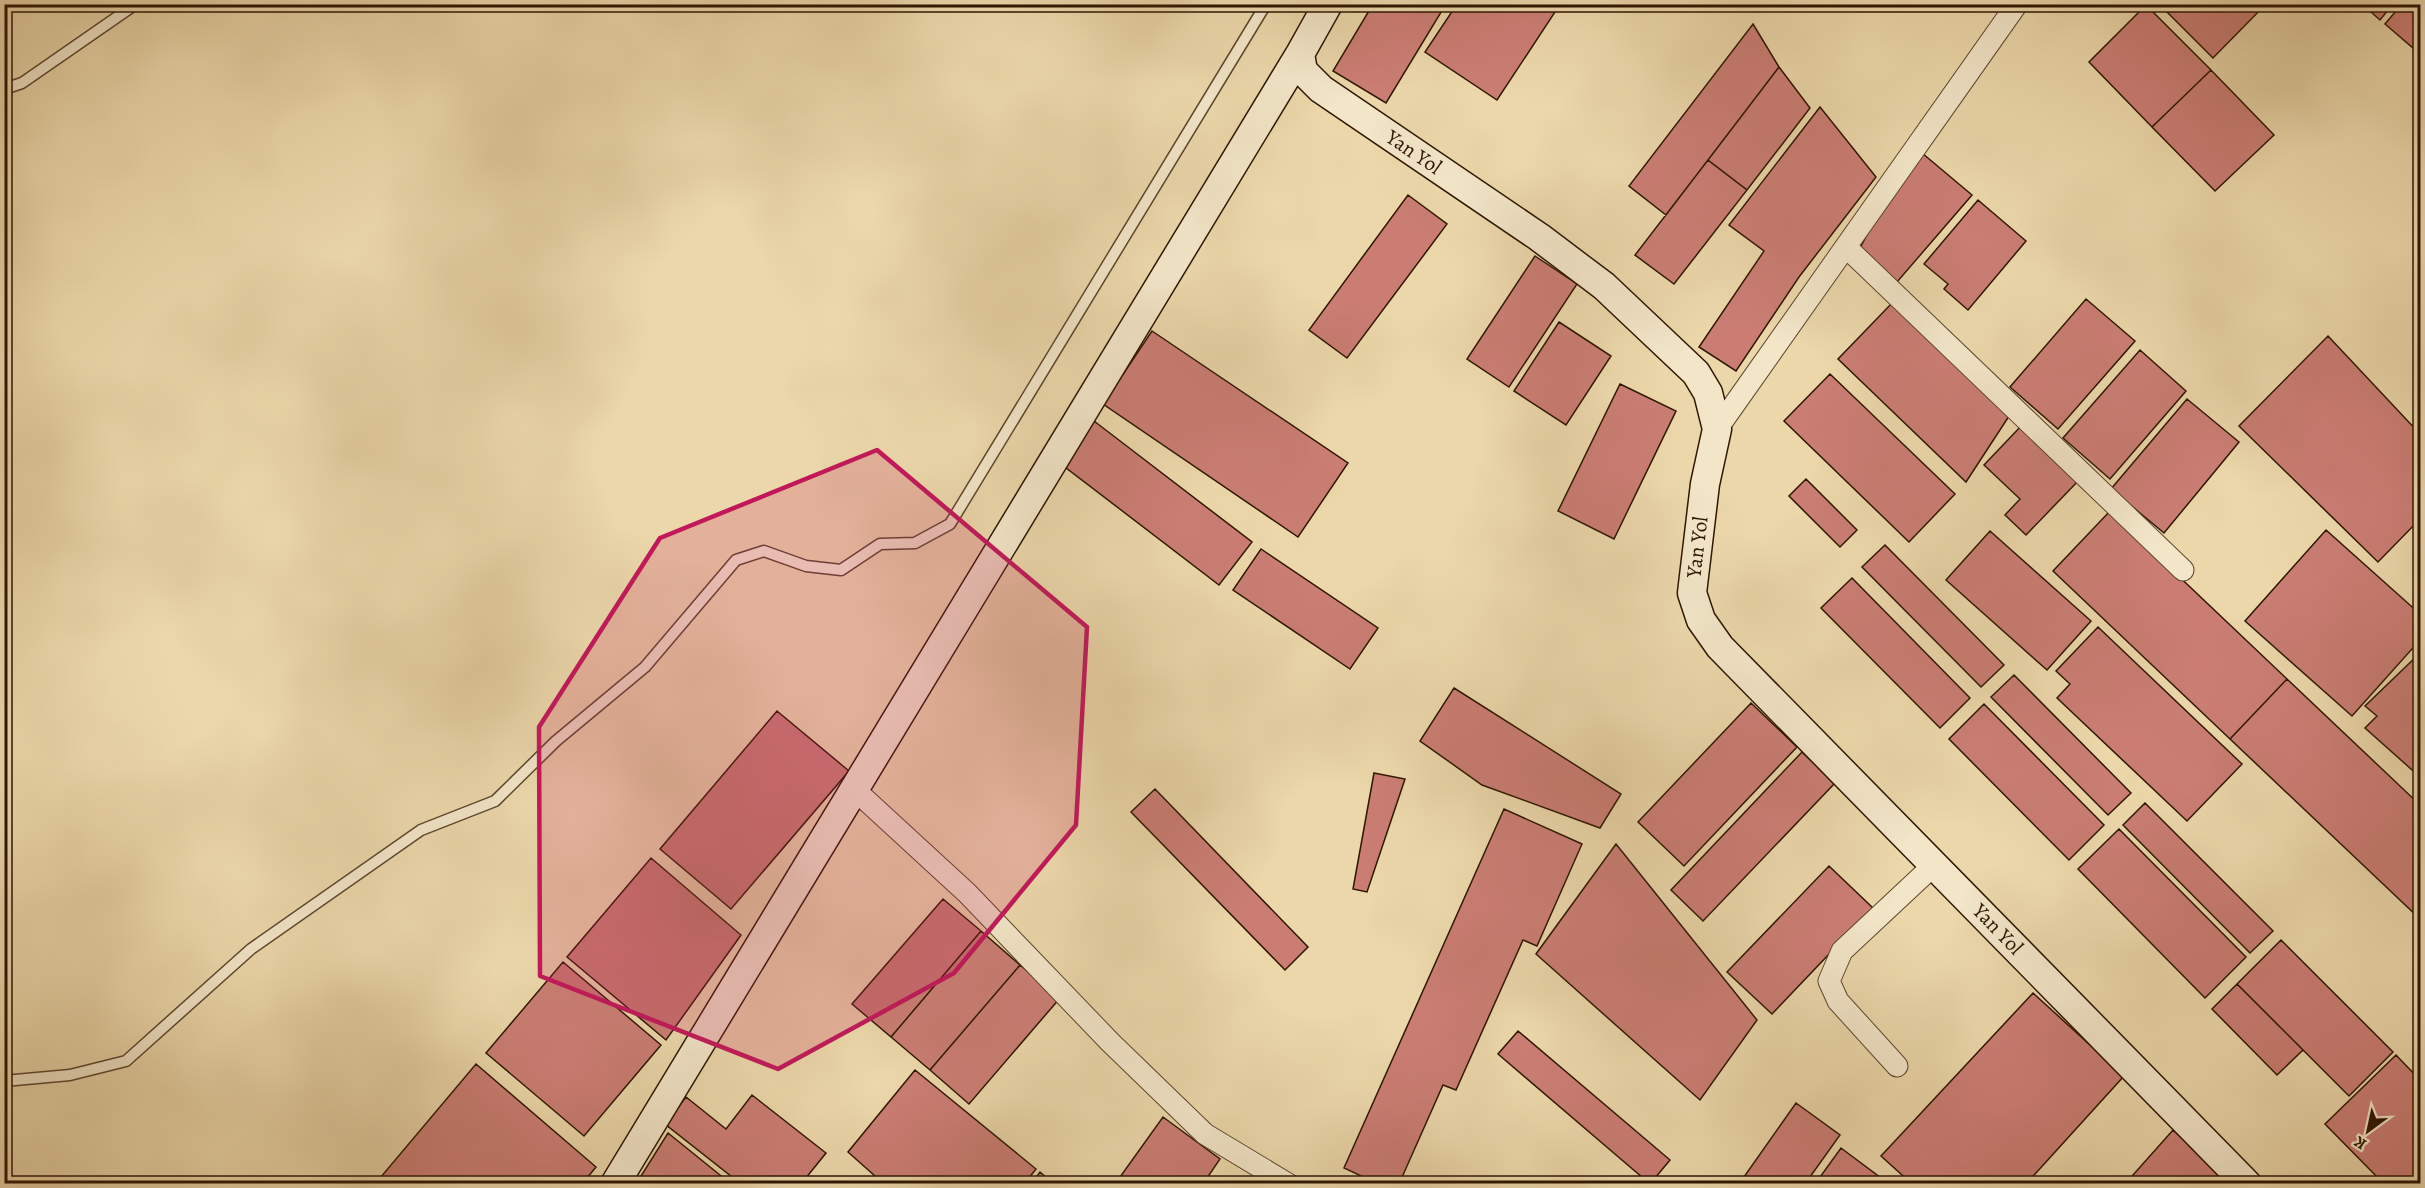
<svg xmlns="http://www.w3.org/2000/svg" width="2425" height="1188" font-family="Alegreya,serif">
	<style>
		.building { fill: #cb7d74; stroke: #2e1603; stroke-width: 1.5 }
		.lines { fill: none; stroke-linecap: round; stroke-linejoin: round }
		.lane-casing { stroke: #5d462d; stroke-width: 13 }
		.street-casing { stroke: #5d462d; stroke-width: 23 }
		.secondary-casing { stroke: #2e1603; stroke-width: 31 }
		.lane { stroke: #f2e5c8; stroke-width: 10 }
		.street { stroke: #f2e5c8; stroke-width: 21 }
		.secondary { stroke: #f2e5c8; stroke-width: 28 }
		.marked { fill: #c2185b; fill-opacity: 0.2; stroke: #c2185b; stroke-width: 4.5; stroke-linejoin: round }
		.labels { text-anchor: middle; stroke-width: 4.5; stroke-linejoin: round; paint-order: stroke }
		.street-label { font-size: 21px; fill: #2e1603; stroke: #f2e5c8 }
	</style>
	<rect width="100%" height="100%" fill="#ebd7aa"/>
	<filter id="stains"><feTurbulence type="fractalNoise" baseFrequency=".00333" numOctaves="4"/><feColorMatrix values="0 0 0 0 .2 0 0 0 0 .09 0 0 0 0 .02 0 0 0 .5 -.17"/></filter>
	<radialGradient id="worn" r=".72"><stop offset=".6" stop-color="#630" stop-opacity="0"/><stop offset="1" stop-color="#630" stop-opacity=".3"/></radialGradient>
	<path class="building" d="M1373,4H1446L1386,103L1333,71Z
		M1457,4H1545L1555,12L1497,100L1425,52Z
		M2159,4H2266L2213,58Z
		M2362,4H2393L2380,20Z
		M2402,4H2420V54L2385,24Z
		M2146,5L2211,70L2152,127L2089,62Z
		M1753,24L1779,67L1666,215L1629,186Z
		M1779,67L1810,108L1747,190L1708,160Z
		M2211,70L2274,135L2215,191L2152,127Z
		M1820,107L1876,177L1799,277L1736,371L1699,347L1764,251L1729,225Z
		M1922,153L1972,195L1897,282L1859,250L1891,189Z
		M1708,160L1747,190L1674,284L1635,255Z
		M1408,195L1447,224L1347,358L1309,330Z
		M1978,200L2026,241L1968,310L1944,289L1948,284L1924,264Z
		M1535,256L1577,284L1509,387L1467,359Z
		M2086,299L2135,341L2058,429L2010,387Z
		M1894,301L2011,413L1966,482L1838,359Z
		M1559,322L1611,356L1566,425L1514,391Z
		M1152,331L1348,463L1298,537L1103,404Z
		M2328,336L2420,434V519L2378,562L2239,426Z
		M2140,350L2186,391L2110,479L2063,438Z
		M1830,374L1955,494L1909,542L1784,421Z
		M1620,384L1676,411L1614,539L1558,511Z
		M2187,399L2239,442L2164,533L2111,489Z
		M1094,421L1252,542L1219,585L1061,464Z
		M2023,424L2080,479L2026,535L2005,515L2020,499L1984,465Z
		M1806,479L1857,530L1840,547L1789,496Z
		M2110,511L2287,679L2230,739L2053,571Z
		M2326,530L2420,614V640L2352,716L2245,621Z
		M1990,531L2091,621L2047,670L1946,580Z
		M1885,545L2004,665L1981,687L1862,567Z
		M1261,549L1378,628L1350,669L1233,590Z
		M1852,578L1970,698L1940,728L1821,608Z
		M2098,627L2242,764L2187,821L2057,698L2070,684L2056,671Z
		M2420,653V777L2365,728L2377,716L2365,706Z
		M2014,675L2131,793L2108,815L1991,697Z
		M2287,679L2420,805V919L2230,739Z
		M1454,688L1621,794L1600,828L1482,785L1420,741Z
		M1751,703L1797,747L1684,866L1638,822Z
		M1984,704L2104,825L2069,860L1949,739Z
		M777,711L849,771L731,909L660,849Z
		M1802,752L1835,783L1703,921L1671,890Z
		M1374,773L1405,779L1367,892L1353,889Z
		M1155,789L1308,947L1285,970L1131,812Z
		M2145,803L2273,931L2250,953L2123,825Z
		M1504,809L1582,844L1537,946L1523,940L1456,1090L1443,1085L1399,1184H1378L1344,1168Z
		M2119,829L2246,957L2205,998L2078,869Z
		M1616,844L1757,1020L1700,1100L1536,954Z
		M651,858L741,935L666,1040L567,957Z
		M1829,866L1873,908L1772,1014L1727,972Z
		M943,899L981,931L891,1037L852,1004Z
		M981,931L1020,965L930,1070L891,1037Z
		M2281,940L2393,1052L2349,1096L2237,984Z
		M563,962L661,1045L584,1136L486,1053Z
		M1020,965L1060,998L969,1104L930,1070Z
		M2237,984L2303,1050L2277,1075L2212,1009Z
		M2033,993L2124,1076L2026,1184H1912L1881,1156Z
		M1518,1031L1670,1160L1650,1184L1498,1054Z
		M2396,1055L2420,1080V1184H2384L2325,1124Z
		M476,1064L596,1167L582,1184H375Z
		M915,1070L1036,1169L1024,1184H884L848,1152Z
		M752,1095L826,1153L801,1184H741L665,1124L686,1097L726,1129Z
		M1796,1103L1840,1135L1805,1184H1739Z
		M1163,1117L1220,1159L1203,1184H1115Z
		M2173,1130L2220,1173L2210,1184H2125Z
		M668,1133L731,1184H636Z
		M1841,1148L1885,1181L1883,1184H1815Z
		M1040,1172L1054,1184H1031Z"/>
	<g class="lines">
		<defs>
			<path id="lane" d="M4,89L22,83L136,4
				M4,1081L70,1075L126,1061L251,949L421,830L495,801L556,741L645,667L736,560L764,551L806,566L841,570L880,544L915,543L950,524L1266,4"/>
			<path id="street" d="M1846,247L2183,570
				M1717,429L2017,4
				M855,790L967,893L1110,1042L1205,1134L1288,1184
				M1897,1066L1838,1001L1829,981L1842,951L1935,864"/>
			<path id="secondary" d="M1328,4L1300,54L1303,71L1321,89L1539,237L1604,286L1696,373L1708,393L1717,429L1705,484L1692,593L1701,620L1720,647L2247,1184
				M615,1184L1300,54"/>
		</defs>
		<use href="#lane" class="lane-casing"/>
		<use href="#street" class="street-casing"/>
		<use href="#secondary" class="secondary-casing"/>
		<use href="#lane" class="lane"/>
		<use href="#street" class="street"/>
		<use href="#secondary" class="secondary"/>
	</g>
	<path class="marked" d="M877,450L1087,627L1076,825L954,973L778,1069L540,976L539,727L660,538Z"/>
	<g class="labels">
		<g class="street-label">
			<text transform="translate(1414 152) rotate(34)" y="7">Yan Yol</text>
			<text transform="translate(1697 547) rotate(-83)" y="7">Yan Yol</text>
			<text transform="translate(1998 929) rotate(46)" y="7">Yan Yol</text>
		</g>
	</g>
	<rect width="2425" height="1188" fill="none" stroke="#ebd7aa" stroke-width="24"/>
	<rect x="6" y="6" width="2413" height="1176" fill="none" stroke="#2e1603" stroke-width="3"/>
	<rect x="12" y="12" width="2401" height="1164" fill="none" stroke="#2e1603" stroke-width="1.5"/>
	<g transform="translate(2368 1131) rotate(213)" stroke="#f2e5c8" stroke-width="4.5" paint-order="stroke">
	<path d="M0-4.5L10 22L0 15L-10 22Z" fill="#2e1603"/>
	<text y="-9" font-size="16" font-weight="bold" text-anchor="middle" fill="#2e1603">K</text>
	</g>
	<rect width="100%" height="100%" filter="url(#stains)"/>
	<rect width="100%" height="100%" fill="url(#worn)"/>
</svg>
